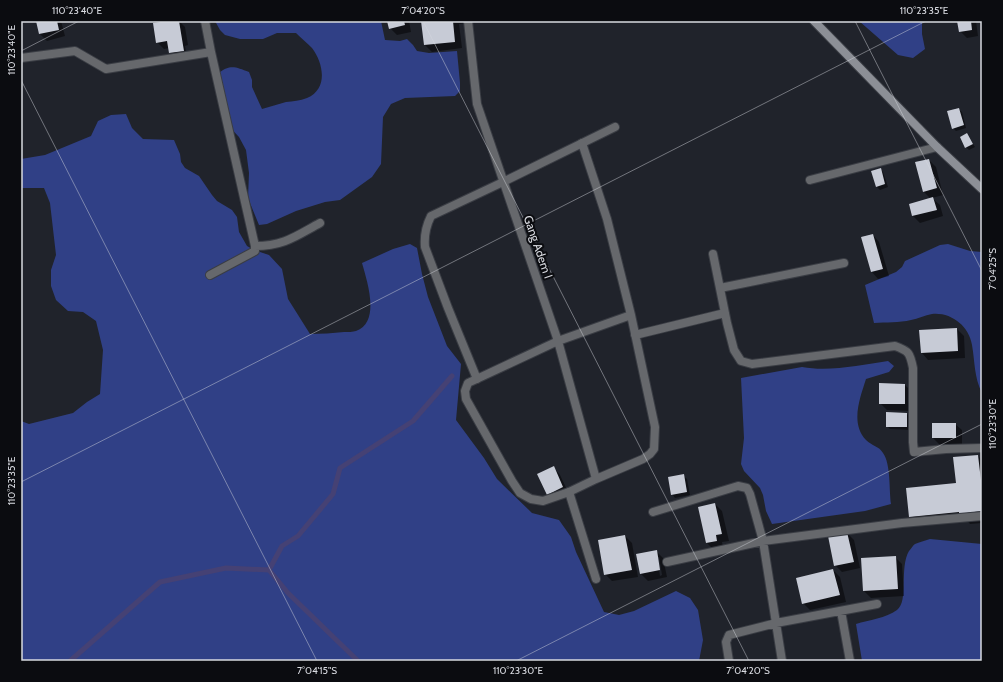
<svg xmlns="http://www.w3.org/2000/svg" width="1003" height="682" font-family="Cabin,sans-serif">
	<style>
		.forest { fill: #304086 }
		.shadow { fill: #0007; fill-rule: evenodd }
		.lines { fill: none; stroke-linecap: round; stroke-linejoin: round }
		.stream { stroke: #454174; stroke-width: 5 }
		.building { fill: #c7cbd6 }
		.lane-casing { stroke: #3a3d44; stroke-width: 10 }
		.street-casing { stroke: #3a3d44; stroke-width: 10 }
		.secondary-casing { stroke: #3a3d44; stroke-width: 10 }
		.lane { stroke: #66686c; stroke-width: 8 }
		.street { stroke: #66686c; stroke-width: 8 }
		.secondary { stroke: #8c8f96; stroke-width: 8 }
		.ticks { fill: none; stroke: #d8dae0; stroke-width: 1; stroke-opacity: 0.45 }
		.labels { text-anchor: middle; stroke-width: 4; stroke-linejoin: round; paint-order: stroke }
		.street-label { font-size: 12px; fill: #d8dae0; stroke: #0b0c10 }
		.neatline { fill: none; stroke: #d8dae0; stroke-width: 1.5 }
		.ticks-label { font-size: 10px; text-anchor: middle; fill: #d8dae0 }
	</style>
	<rect width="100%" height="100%" fill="#20232b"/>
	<path class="forest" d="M215,21H381L385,40L400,41L407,39L413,45L417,51L429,53L457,51L460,83V91L455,96L405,98L391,104L383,117L381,164L372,177L340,200L325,202L296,211L267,224L259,225L248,198L249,173L246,150L239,137L223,120L220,113L219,73C230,64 236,67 249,72L252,80V87L262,109C270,107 278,104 286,102C293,101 300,101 307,98C328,89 324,64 312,48C307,43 301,38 296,33H277L263,39H240L225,35L220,30Z
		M859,21H922V34L925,49L913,58L898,55Z
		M126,114L132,128L143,139L174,140L180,154L181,162L185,168L199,176L212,195L217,201L232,210L237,217L239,232L247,246L254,250L269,255L282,269L288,299L310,334C321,334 333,333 344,332C348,332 353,332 356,331C381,322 367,281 362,263L393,249L410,244L417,248L422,274L428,297L447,346L461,364L456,420L484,458L497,479L532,513L559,520L571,537L576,552L604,612L619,615L634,611L676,591L690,598L698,610L703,640L699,661H21V421L29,424L73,413L87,402L100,394L103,350L96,321L83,312L68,311L56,300L51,286V270L56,255L50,203L44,188H21V159L45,155L91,136L98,121L111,115Z
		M948,244L970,251L982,252V393C974,377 975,362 972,345C969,326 951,312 932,314C925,315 918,319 911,320C899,323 886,322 874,323L865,285L896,272L902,267L905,261L940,245Z
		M888,361L894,366L889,372L866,379C860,398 850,423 866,440C872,446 879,446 883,453C891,464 889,490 891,504L865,511L772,524L766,511L763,495L760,488L744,471L741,464L744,438L741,378L802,367C829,372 861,365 888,361Z
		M930,539L982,544V661H862L856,624C869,620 886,618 897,610C909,601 899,568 909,551C911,549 913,545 915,544C919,542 925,541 930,539Z"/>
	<path class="shadow" d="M37,21H61L65,36L47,41L40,34Z
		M174,21H179L185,27L188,45L185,46L186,53L173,55L170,52L169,48L164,49L157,42Z
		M389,21H409L411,32L397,35L390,28Z
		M428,21H464V23L459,24L462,48L432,52L425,45L422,22Z
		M958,21H976L978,36L967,38L960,31Z
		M958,109L962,112L966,128L956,131L953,128Z
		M967,135L975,147L969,150L966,147Z
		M929,160L936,167L943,195L932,198L940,205L943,216L920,223L913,216L910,205L931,199L923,191Z
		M880,169L883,172L888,187L880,190L877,187Z
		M873,235L879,242L889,276L878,279L872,272L862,238Z
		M957,329L964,336L965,358L928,360L922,353Z
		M905,385L912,392L911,411L887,410L880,403Z
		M907,414L910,417V430L890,429L887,426Z
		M955,424L962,430V444L940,445L933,438Z
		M978,456L982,460V523L970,524L965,518L917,524L910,517L957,484Z
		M554,468L560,475L569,494L554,501L547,494Z
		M683,476L687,479L690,495L675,498L672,494Z
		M715,504L722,511L729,541L722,542L723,547L713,549L707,543Z
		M847,533L854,540L860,568L842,572L835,565Z
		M625,536L632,543L638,577L612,581L605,574Z
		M656,551L663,558L667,577L648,581L641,574L637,555ZM657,557H659L662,575L660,576Z
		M895,557L902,564L904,596L871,598L864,591Z
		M833,570L840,577L846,602L810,610L803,603Z"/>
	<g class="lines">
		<path class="stream" d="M269,570L282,546L298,536L333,494L340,468L413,421L452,376
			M70,661L160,582L226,568L269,570L288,593L358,661"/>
	</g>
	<path class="building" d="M36,21H57L59,30L39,34Z
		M168,21H179L184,51L169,53L167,41L156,43L153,23Z
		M387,21H404L405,25L389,29Z
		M421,21H453L455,42L424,45Z
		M957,21H971L972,30L959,32Z
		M959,108L964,125L952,129L947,111Z
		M967,133L973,144L965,148L960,137Z
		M929,159L937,188L923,192L915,162Z
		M881,168L885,184L876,187L871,171Z
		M933,197L937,210L912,216L909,204Z
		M873,234L883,269L871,272L861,237Z
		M957,328L958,351L921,353L919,330Z
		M879,383L905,384V404H879Z
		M886,412L907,413V427H886Z
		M932,423H956V438H932Z
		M978,455L982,489V511L959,514V512L909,517L906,488L956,483L953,457Z
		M554,466L563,487L547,495L537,474Z
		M684,474L687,492L671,495L668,477Z
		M715,503L722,534L716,535L717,541L706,543L698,507Z
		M847,532L854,562L834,566L828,536Z
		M625,535L632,570L604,575L598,540Z
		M657,550L660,570L640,574L636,554Z
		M896,556L898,589L863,591L861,558Z
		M833,569L840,595L802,604L796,578Z"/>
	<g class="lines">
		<defs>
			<path id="lane" d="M21,58L75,51L106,69L211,52L205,21
				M810,180L937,147
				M503,182L615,127
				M255,246C284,246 296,236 320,223
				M210,275L255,251V246L211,52
				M569,492L596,579"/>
			<path id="street" d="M468,21L477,104L558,341L596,479
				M582,143L607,219L631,315L655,427L654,449L650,454L643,459L596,479L569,492L543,501L531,499L520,493L512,481L466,399L465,391L468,383L558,341L631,315
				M713,254L727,323L734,350L741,361L752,364L895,346C909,351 910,353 913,368V442L914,452L946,449L982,448
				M720,288L844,263
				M635,335L725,313
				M477,379L448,308L425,247C424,236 426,226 431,216L503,182
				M653,512L738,486L747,488L750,494L763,541L782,661
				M667,562L763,541L902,523L982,516
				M841,611L850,661
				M729,661L726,642L729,635L776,623L877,604"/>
			<path id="secondary" d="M814,21L937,147L982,189"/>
		</defs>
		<use href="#lane" class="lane-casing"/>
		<use href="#street" class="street-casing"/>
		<use href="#secondary" class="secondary-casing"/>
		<use href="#lane" class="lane"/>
		<use href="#street" class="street"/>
		<use href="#secondary" class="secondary"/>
	</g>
	<path class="ticks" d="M423,21L749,661M855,21L982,271M21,51L79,21M21,80L317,661M21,482L926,21M516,661L982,424"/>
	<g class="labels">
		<g class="street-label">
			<text transform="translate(538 247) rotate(71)" y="4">Gang Adem I</text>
		</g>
	</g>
	<rect width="1003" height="682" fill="none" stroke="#0b0c10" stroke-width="44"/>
	<rect x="22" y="22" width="959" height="638" class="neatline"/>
	<g class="ticks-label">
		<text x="77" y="14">110°23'40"E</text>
		<text x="423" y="14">7°04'20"S</text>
		<text x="924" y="14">110°23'35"E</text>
		<text transform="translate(11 50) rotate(-90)" y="4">110°23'40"E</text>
		<text transform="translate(992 269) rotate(-90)" y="4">7°04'25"S</text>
		<text transform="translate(992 424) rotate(-90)" y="4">110°23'30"E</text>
		<text transform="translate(11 481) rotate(-90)" y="4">110°23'35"E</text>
		<text x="317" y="674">7°04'15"S</text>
		<text x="518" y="674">110°23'30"E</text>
		<text x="748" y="674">7°04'20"S</text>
	</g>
</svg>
